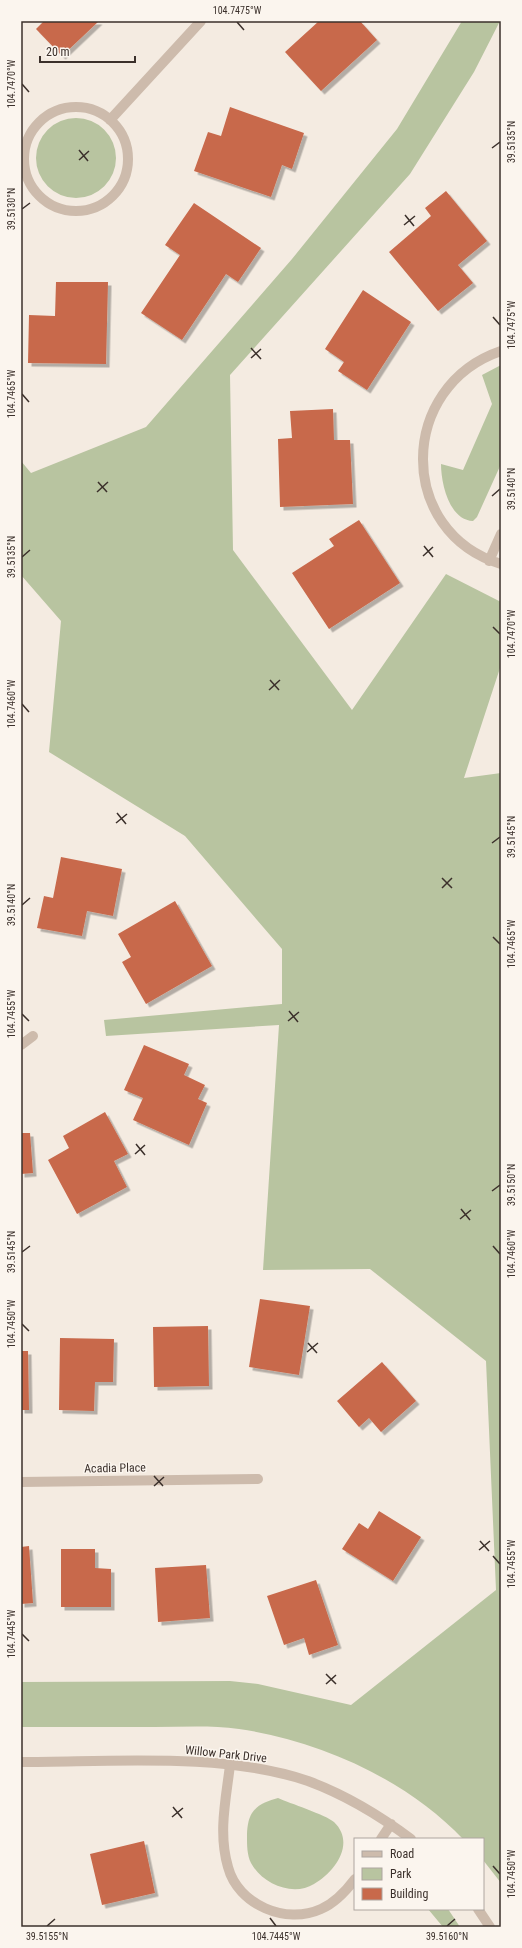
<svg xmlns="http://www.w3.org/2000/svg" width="522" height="1948" font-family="'Roboto Condensed',sans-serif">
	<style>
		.green { fill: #b8c4a0 }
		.building { fill: #c8694b; filter: url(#shadow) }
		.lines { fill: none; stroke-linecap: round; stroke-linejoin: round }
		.minor { stroke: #cdbbac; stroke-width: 10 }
		.ticks { fill: none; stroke: #3b302b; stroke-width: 1.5 }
		.labels { text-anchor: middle; stroke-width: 3; stroke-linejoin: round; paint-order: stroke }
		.street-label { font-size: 12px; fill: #3b302b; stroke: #fbf5ee }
		.neatline { fill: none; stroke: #3b302b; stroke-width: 1.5 }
		.ticks-label { font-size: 10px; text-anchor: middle; fill: #3b302b }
	</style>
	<defs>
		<filter id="shadow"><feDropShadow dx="3.5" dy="3.5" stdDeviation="0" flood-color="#0004"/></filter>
	</defs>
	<rect width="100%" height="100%" fill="#f4ebe1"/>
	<path class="green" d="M462,21H500L474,72L410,174L230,375L233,550L352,710L446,574L501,602V665L464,778L501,773V1883L483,1860V1839H463C407,1780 319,1740 239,1729C211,1725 182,1727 154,1727C110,1727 65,1727 21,1727V1682L230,1681L258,1684L351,1705L496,1590L486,1361L370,1269L263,1270L279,1025L106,1036L104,1020L282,1004V949L185,836L49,752L61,621L21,575V461L31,473L146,427L292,259L397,129Z
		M36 158a40 40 0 1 1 80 0a40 40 0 1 1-80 0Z
		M501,365V464L477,517L473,521C449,520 441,483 441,464L463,470L492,404L482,375Z
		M278,1798C289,1803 326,1815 334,1822C356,1843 335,1872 314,1884C293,1897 262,1884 251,1863C247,1855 247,1845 247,1836C247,1829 248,1819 252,1813C258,1804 268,1801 278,1798Z
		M428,1909H448L460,1927H443Z"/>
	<path class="building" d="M44,21H99L62,56L36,29Z
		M319,21H360L377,40L321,91L285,52Z
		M230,107L304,133L292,169L282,165L271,197L194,171L208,132L221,136Z
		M446,191L487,241L458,265L473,283L438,311L389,252L431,216L425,208Z
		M194,203L261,248L238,282L226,274L182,340L141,313L180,255L165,245Z
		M56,282H108L106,364L28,363L29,315L55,316Z
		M363,290L411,322L367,390L338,371L344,362L325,349Z
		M333,409L334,440H350L353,504L280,507L278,439L292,438L290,411Z
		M359,520L400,583L329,629L292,573L334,546L329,539Z
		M61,857L122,869L113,916L87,911L82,936L37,928L44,896L53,898Z
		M175,901L212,966L146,1004L122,962L131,957L118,934Z
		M144,1045L189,1064L184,1075L205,1085L198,1099L207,1103L189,1145L133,1120L143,1098L124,1090Z
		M105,1112L128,1154L114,1161L127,1187L77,1214L48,1160L69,1148L63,1136Z
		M21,1133H30L33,1173L21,1174Z
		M260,1299L310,1306L299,1375L249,1367Z
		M208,1326L209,1386L154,1387L153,1327Z
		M60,1338L114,1339L113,1382H95L94,1411L59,1410Z
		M21,1351H28L29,1410H21Z
		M382,1362L416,1401L381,1432L369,1418L359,1427L337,1401Z
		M379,1511L421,1537L393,1581L342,1549L359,1523L368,1529Z
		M29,1546L33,1603L21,1604V1547Z
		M61,1549H95V1568L111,1569V1607H61Z
		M206,1565L210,1618L158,1622L155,1568Z
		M316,1580L338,1645L309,1655L304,1638L284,1645L267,1596Z
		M144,1841L155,1893L102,1905L90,1854Z"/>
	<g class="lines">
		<path class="minor" d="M24 159a52 52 0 1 1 104 0a52 52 0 1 1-104 0Z
			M110,120L201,21
			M501,351C398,386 396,532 501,564
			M489,561L501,534
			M21,1045L33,1036
			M21,1482L258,1479
			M21,1762C111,1762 223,1752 308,1781C346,1795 379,1815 411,1839
			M230,1765C226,1799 218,1833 228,1867C238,1905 286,1925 321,1909C335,1903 346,1891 355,1879
			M381,1839L391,1824
			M478,1909L490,1927"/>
	</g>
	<path class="ticks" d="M237,22L244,30M22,84L29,92M492,148L500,142M79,150L88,161M79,160L89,151M22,209L30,203M405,215L414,226M404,225L415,216M493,317L500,325M251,348L261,359M251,358L261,349M22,394L29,402M98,482L107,492M97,492L108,482M492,496L500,489M424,546L433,557M423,556L433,547M22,557L30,550M493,627L500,634M270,680L279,690M269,690L280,680M22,704L29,712M117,813L126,824M116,823L127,814M492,843L500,837M442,878L452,888M442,888L452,878M22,905L30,898M493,937L500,944M289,1011L298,1022M22,1014L29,1021M288,1021L299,1012M136,1144L145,1155M135,1154L145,1145M492,1191L500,1185M461,1209L470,1220M460,1219L471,1210M493,1246L500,1254M22,1252L30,1246M22,1324L29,1331M308,1343L317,1353M307,1352L318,1343M154,1476L163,1486M154,1486L164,1477M480,1541L489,1551M479,1550L490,1541M493,1556L500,1564M22,1634L29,1641M326,1674L336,1684M326,1684L336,1675M173,1807L182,1818M172,1817L183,1808M493,1866L500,1874M270,1918L276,1926M47,1926L55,1919M447,1926L455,1919"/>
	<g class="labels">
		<g class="street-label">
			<text transform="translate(115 1468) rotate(-1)" y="4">Acadia Place</text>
			<text transform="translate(226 1754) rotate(6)" y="4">Willow Park Drive</text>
		</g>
	</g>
	<rect width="522" height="1948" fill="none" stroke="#fbf5ee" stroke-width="44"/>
	<rect x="354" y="1838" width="130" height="72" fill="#fbf5ee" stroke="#aea6a0"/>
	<rect x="362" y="1851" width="20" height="6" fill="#cdbbac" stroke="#aea6a0"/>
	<text x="390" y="1858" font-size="12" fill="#3b302b">Road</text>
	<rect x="362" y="1868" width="20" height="12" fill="#b8c4a0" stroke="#aea6a0"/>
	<text x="390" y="1878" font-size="12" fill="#3b302b">Park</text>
	<rect x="362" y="1888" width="20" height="12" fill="#c8694b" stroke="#aea6a0"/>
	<text x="390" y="1898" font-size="12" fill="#3b302b">Building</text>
	<path d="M40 56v6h95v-6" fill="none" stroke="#3b302b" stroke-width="2"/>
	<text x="46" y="56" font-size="12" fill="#3b302b" stroke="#fbf5ee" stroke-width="3" paint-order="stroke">20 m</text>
	<rect x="22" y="22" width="478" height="1904" class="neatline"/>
	<g class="ticks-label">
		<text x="237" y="14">104.7475°W</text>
		<text transform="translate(11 84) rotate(-90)" y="4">104.7470°W</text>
		<text transform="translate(511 142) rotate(-90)" y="4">39.5135°N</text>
		<text transform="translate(11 209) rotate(-90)" y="4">39.5130°N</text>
		<text transform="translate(511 325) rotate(-90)" y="4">104.7475°W</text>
		<text transform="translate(11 394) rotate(-90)" y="4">104.7465°W</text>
		<text transform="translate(511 489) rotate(-90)" y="4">39.5140°N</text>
		<text transform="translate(11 557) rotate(-90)" y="4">39.5135°N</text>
		<text transform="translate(511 634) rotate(-90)" y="4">104.7470°W</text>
		<text transform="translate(11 704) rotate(-90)" y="4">104.7460°W</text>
		<text transform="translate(511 837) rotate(-90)" y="4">39.5145°N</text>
		<text transform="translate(11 905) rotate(-90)" y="4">39.5140°N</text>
		<text transform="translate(511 944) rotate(-90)" y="4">104.7465°W</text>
		<text transform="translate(11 1014) rotate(-90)" y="4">104.7455°W</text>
		<text transform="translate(511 1185) rotate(-90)" y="4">39.5150°N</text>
		<text transform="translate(11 1252) rotate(-90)" y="4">39.5145°N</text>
		<text transform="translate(511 1254) rotate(-90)" y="4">104.7460°W</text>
		<text transform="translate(11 1324) rotate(-90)" y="4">104.7450°W</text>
		<text transform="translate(511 1564) rotate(-90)" y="4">104.7455°W</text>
		<text transform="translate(11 1634) rotate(-90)" y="4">104.7445°W</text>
		<text transform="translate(511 1874) rotate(-90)" y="4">104.7450°W</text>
		<text x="47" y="1940">39.5155°N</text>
		<text x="276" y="1940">104.7445°W</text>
		<text x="447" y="1940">39.5160°N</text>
	</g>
</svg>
